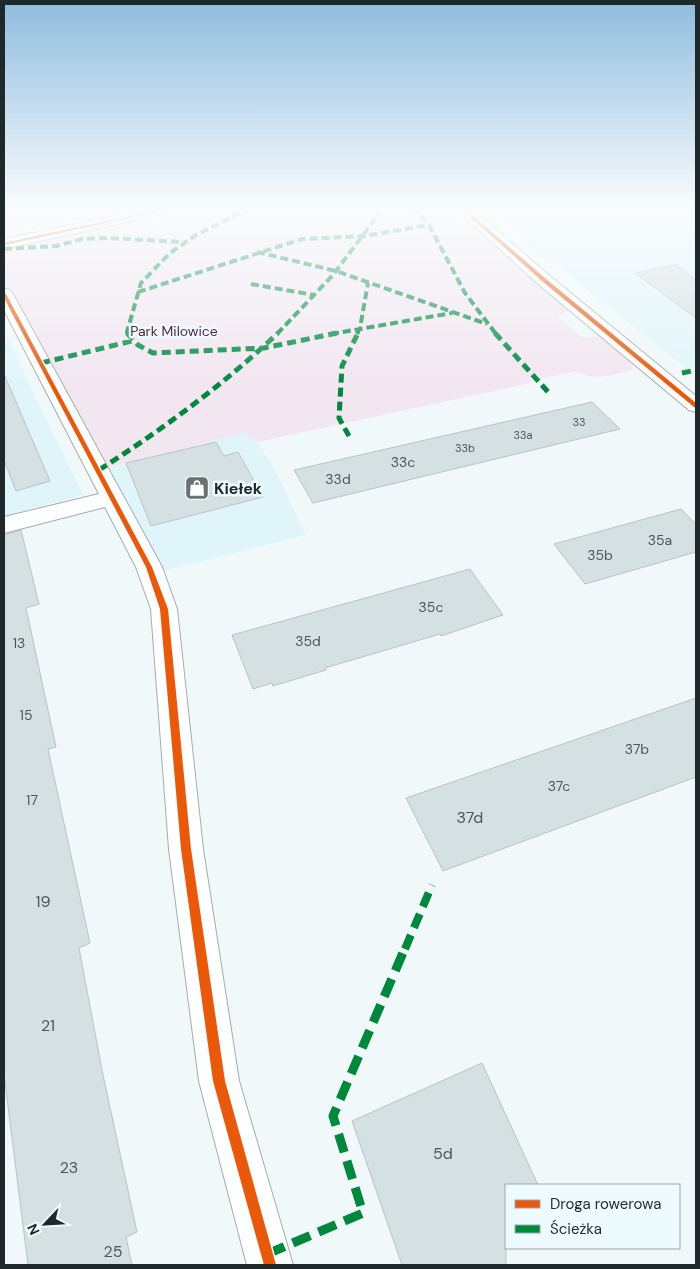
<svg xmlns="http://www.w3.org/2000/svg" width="700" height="1269" font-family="'DM Sans',sans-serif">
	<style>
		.built { fill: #e0f5fa }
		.green { fill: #f2e6f1 }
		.building { fill: #d5e0e3; stroke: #bbc2c4 }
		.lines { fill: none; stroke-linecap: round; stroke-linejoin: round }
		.street-casing { stroke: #a5acae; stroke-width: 2 }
		.secondary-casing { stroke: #a5acae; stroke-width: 2 }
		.street { fill: #fdfefe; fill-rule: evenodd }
		.secondary { fill: #fdfefe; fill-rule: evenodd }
		.quiet-far3 { stroke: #00873e; stroke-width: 4; stroke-dasharray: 8 4; stroke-linecap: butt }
		.quiet-far2 { stroke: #00873e; stroke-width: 5; stroke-dasharray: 9 5; stroke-linecap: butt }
		.quiet-far1 { stroke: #00873e; stroke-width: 8; stroke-dasharray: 15 8; stroke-linecap: butt }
		.quiet { stroke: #00873e; stroke-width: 9; stroke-dasharray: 19 9; stroke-linecap: butt }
		.cycleway-casing { stroke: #edfbfe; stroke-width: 3 }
		.cycleway { fill: #e8590c; fill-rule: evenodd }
		.labels { text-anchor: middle; stroke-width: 5; stroke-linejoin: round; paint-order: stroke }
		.far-number-label { font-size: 11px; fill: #4c5658 }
		.far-park-label { font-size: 14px; fill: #502644; stroke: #edfbfe }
		.number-label { font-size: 14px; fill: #4c5658 }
		.poi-label { font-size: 16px; font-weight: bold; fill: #1f282a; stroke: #edfbfe; text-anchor: start }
		.near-number-label { font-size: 16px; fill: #4c5658 }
	</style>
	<rect width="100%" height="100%" fill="#f1f8fa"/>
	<path class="built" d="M543,207H696V367L687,369L493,215Z
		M4,332L83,495L4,516Z
		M245,433L257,442L271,462L306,535L165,571L109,467Z"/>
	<path class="green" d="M4,207H143L16,232H4Z
		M199,207H452L569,311L558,317L582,337H601L633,365L631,370C612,375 593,382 576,371L530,381L531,383L257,442L245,433L109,467L4,287V249Z"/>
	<path class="building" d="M676,265L696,279V318L635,273Z
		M4,374L50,481L16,491L4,460Z
		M592,402L620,429L313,503L294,470Z
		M216,442L224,456L238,452L263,497L151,526L126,463Z
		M681,509L696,524V552L585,584L554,544Z
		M21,530L39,604L26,608L56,747L48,749L90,943L79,948L103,1075L137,1232L126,1237L132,1265H28L4,1075V535Z
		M470,569L503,615L441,636L440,634L325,668L326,670L273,686L272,683L253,689L232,635Z
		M696,698V777L443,871L406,798Z
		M482,1063L538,1185H506V1265H402L352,1121Z"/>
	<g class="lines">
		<defs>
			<path id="street" d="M157,207H184L182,210L177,211L4,249V239Z
				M4,289L10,290L13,294L162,567L177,609L203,849L239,1081L293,1265H247L199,1081L169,849L151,609L136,567L105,507L4,533V517L99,494L4,310Z"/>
			<path id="secondary" d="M454,207H470L550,276L696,396V412L689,410L538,284Z"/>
		</defs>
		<use href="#street" class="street-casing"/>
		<use href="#secondary" class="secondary-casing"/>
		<use href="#street" class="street"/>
		<use href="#secondary" class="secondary"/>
		<path class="quiet-far3" d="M412,207L429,225
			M4,249L56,246L82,239L107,238L183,242
			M257,252L336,271L487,324
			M251,284L314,295
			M138,292L302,239L364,236L429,225L465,293L496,334
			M128,334L127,332L141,283L170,253L196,235L253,207
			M277,334L333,275L378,215L379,207
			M331,334L452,313
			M357,334L360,328L368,283"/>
		<path class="quiet-far2" d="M127,333L138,345L153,353L264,348L337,333
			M495,333L549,393
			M41,363L132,341
			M682,373L696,370
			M349,436L339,418L342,366L358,333
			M99,470C163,429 223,385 278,333"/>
		<path class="quiet-far1" d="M405,949L432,885"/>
		<path class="quiet" d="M267,1254L363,1213L333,1116L405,948"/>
		<defs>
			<path id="cycleway" d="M172,207H179L4,245V243Z
				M459,207H463L546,279L696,403V408L694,407L542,281Z
				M4,293L6,294L152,567L168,609L191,849L225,1081L276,1265H264L213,1081L181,849L160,609L146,567L4,298Z"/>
		</defs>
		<use href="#cycleway" class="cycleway-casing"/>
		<use href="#cycleway" class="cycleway"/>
	</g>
	<linearGradient id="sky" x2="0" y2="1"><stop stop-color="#8ebcde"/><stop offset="0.54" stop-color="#f9fcfd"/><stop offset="1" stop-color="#f9fcfd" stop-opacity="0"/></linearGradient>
	<rect width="700" height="385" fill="url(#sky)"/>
	<defs>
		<symbol id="shop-square" viewBox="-11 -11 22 22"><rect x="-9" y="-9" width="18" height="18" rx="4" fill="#687173" stroke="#edfbfe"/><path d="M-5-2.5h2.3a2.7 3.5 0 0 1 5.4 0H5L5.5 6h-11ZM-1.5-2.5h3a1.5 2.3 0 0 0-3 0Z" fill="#fff"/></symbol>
	</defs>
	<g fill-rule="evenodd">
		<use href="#shop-square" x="183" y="474" width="28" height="28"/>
	</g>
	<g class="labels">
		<g class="far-number-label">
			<text x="579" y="426">33</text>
			<text x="523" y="439">33a</text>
			<text x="465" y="452">33b</text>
		</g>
		<g class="far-park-label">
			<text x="174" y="336">Park Milowice</text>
		</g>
		<g class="number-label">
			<text x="403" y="467">33c</text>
			<text x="338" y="484">33d</text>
			<text x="660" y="545">35a</text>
			<text x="600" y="560">35b</text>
			<text x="431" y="612">35c</text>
			<text x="308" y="646">35d</text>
			<text x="19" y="648">13</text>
			<text x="26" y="720">15</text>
			<text x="637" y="754">37b</text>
			<text x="559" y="791">37c</text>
			<text x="32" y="805">17</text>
		</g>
		<g class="poi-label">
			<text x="214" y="494">Kiełek</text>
		</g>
		<g class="near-number-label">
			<text x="470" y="823">37d</text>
			<text x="43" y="907">19</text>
			<text x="48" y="1031">21</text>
			<text x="443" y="1159">5d</text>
			<text x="69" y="1173">23</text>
			<text x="113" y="1257">25</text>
		</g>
	</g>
	<rect width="700" height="1269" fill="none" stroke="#1f282a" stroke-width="10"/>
	<rect x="505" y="1184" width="175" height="65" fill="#edfbfe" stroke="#9ba7a9"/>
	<rect x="515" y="1200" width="25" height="8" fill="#e8590c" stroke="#9ba7a9"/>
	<text x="550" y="1209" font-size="15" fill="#1f282a">Droga rowerowa</text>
	<rect x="515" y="1225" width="25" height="8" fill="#00873e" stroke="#9ba7a9"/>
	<text x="550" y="1234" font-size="15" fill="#1f282a">Ścieżka</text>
	<g transform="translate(45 1224) rotate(245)" stroke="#edfbfe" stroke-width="4" paint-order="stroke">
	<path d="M0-4L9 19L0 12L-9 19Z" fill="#1f282a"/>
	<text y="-8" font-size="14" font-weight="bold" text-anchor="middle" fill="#1f282a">N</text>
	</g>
</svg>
